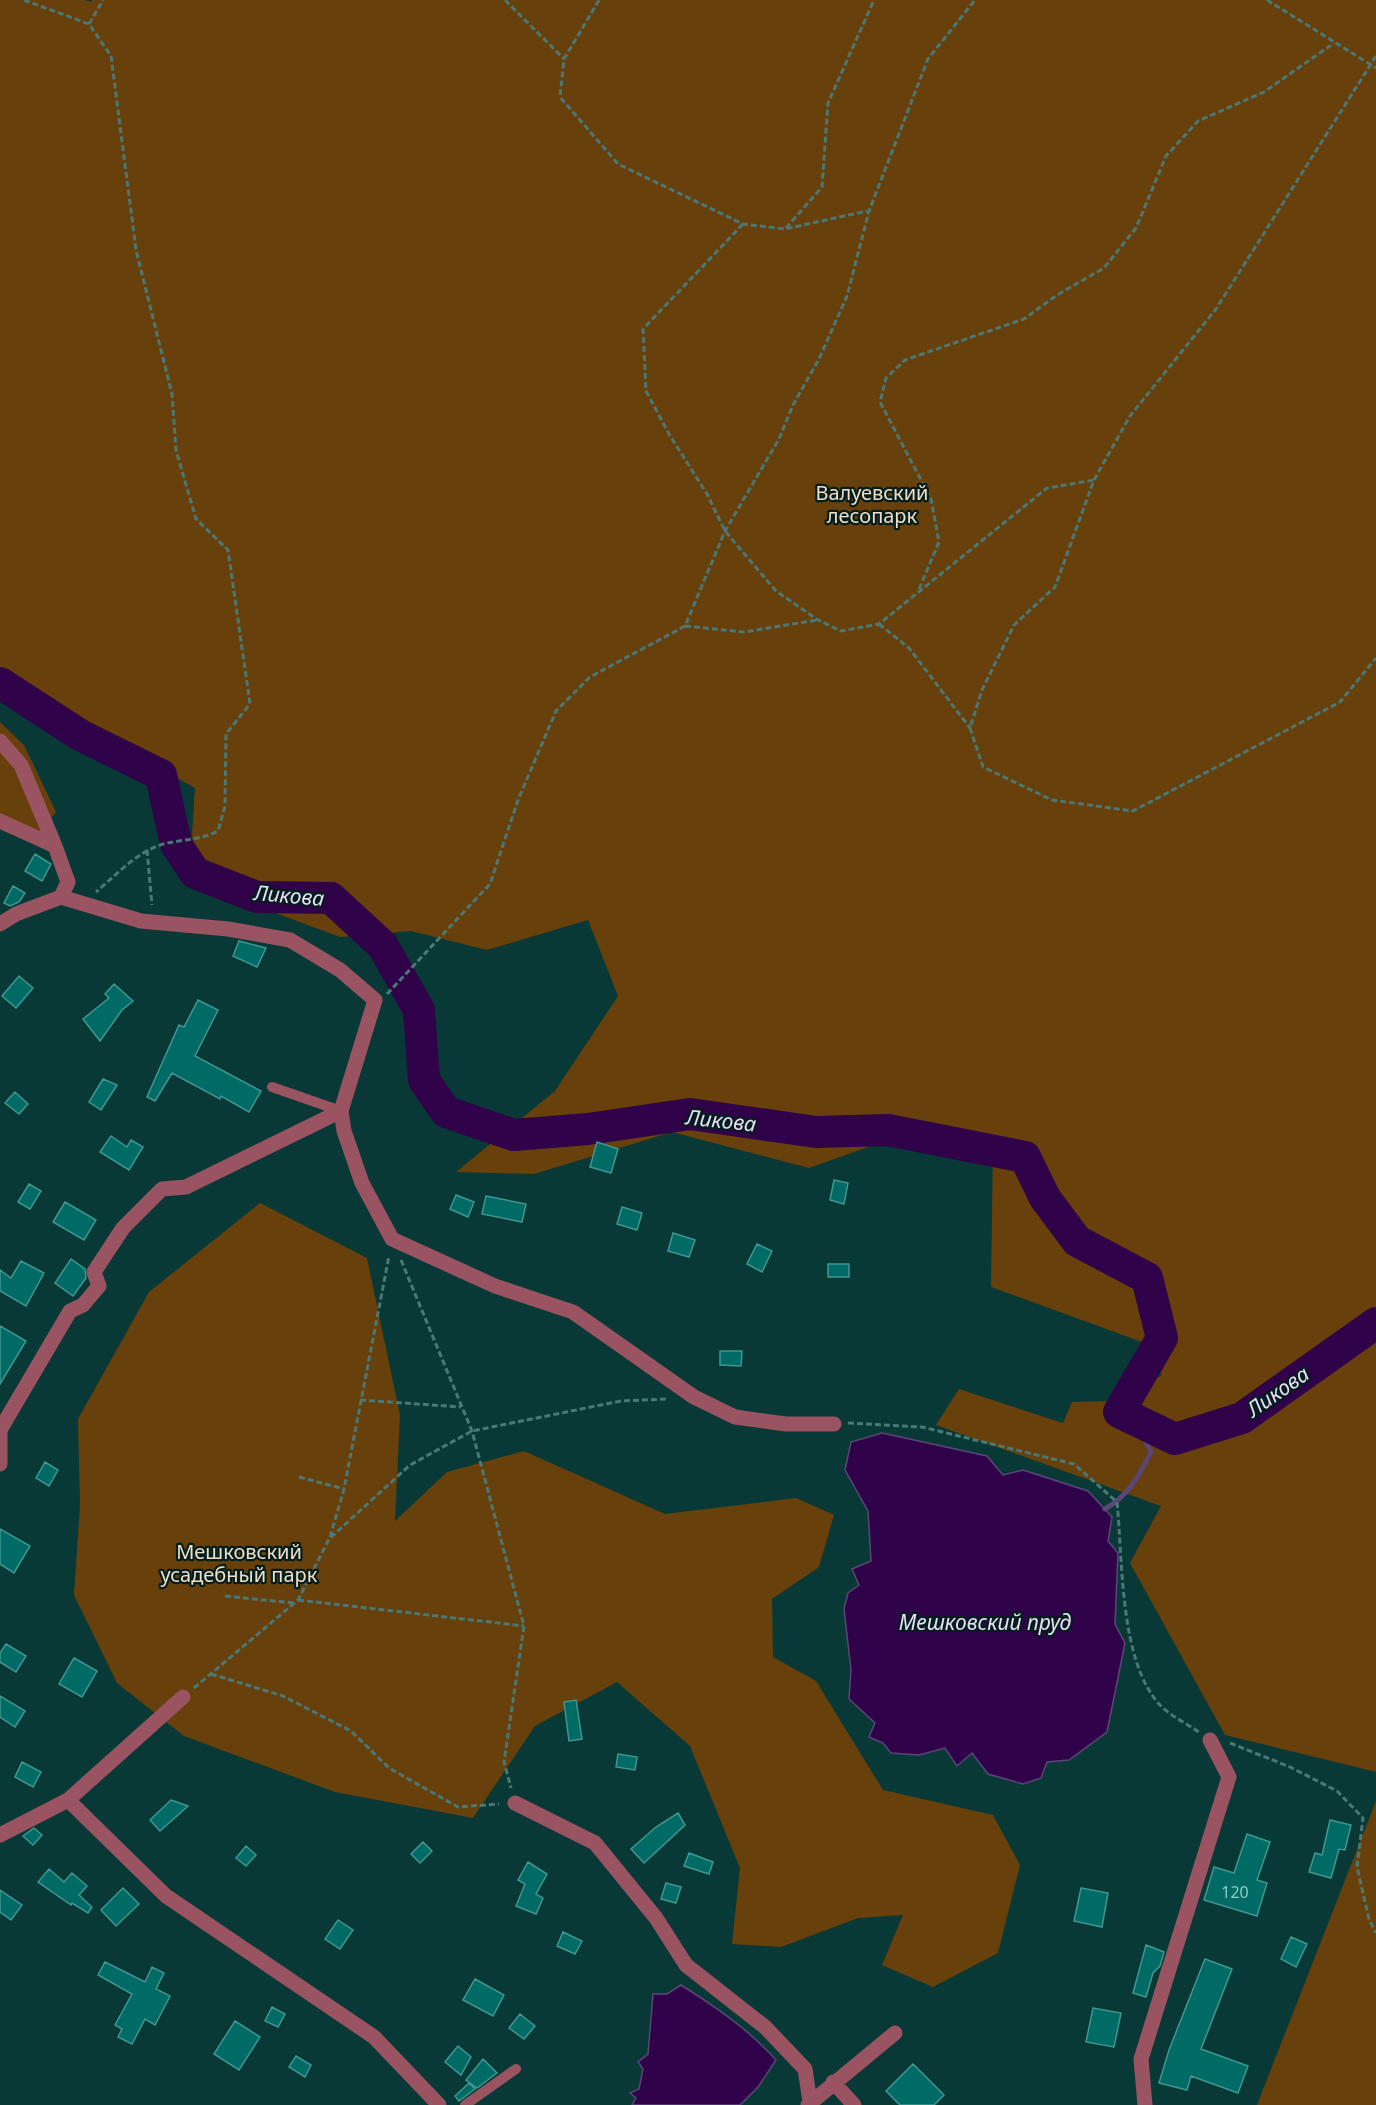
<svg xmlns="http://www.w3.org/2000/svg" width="1376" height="2105" font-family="'Noto Sans',sans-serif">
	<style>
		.green { fill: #67400b }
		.water { fill: #2f0249; stroke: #5b4777; stroke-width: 1.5 }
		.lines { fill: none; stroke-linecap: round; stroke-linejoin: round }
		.stream { stroke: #5b4777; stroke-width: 5 }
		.river { stroke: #2f0249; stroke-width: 32 }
		.building { fill: #006b64; stroke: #41968f; stroke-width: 1.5 }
		.path { stroke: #4b7874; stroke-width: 3; stroke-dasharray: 6 3; stroke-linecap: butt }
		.service { stroke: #995361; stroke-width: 10 }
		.minor { stroke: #995361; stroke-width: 15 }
		.labels { text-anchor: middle; stroke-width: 4.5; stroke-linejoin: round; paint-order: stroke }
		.number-label { font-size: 16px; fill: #91c9c3 }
		.park-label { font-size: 20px; fill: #f2ddc8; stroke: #031e1c }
		.water-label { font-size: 21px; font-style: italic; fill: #eadef7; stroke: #031e1c }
	</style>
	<rect width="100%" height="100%" fill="#093936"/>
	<path class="green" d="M0,0H85L91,2L92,0H1376V1772L1225,1735L1130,1563L1161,1506L936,1425L959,1389L1063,1423L1072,1402L1110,1401L1122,1388L1161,1376V1349L991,1287L993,1144L913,1131L809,1168L672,1132L534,1174L456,1172L555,1091L618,996L588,920L487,950L411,931L340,937L189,881L195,788L132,753L52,714L0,672Z
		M0,722L24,745L56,812L36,836L0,820Z
		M260,1203L367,1258L400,1415L395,1521L447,1472L524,1451L665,1514L796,1498L834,1515L819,1567L772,1599L773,1657L816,1681L883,1790L993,1815L1020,1865L998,1953L933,1987L882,1965L903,1915L858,1918L781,1947L732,1944L740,1868L690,1746L617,1682L535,1726L473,1818L335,1792L184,1736L117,1683L74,1595L80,1506L78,1419L149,1292Z
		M1376,1801V2105H1257Z"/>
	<path class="water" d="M882,1433L987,1456L1003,1475L1023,1470L1088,1491L1112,1517L1108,1541L1118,1553L1115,1624L1125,1643L1107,1732L1069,1760L1047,1762L1041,1778L1023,1784L988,1774L972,1753L957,1766L945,1748L919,1755L891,1753L883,1743L869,1737L875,1723L849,1699L851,1670L844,1609L848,1593L859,1585L852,1569L871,1561L868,1511L845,1470L851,1442Z
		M681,1985C716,2007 748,2029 776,2060L758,2087L740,2105H632L636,2098L630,2093L639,2089L643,2069L638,2062L648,2054L653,1994H667Z"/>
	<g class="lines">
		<path class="stream" d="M1105,1509C1128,1496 1139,1476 1151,1452L1136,1422"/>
		<path class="river" d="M0,683L80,735L161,775L176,844L195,873L257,897L331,898L383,946L419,1010L424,1080L446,1112L514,1135L588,1129L690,1114L816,1132L888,1130L1025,1157L1045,1198L1077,1241L1147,1278L1162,1338L1119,1412L1175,1439L1242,1418L1376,1323"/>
	</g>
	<path class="building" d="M35,854L51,864L42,881L25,871Z
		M13,886L25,893L19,902L10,906L4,903Z
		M239,941L266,948L257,967L233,956Z
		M19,976L33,988L16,1008L2,996Z
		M114,984L133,1001L122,1010L100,1041L83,1019L109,998L105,994Z
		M198,1000L218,1010L195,1056L261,1091L249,1112L221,1096L220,1099L172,1073L155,1101L147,1097L179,1025L184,1027Z
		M103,1079L117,1085L101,1110L89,1102Z
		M15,1092L28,1104L19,1114L5,1103Z
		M111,1136L127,1147L131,1140L143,1147L129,1170L100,1152Z
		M597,1142L618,1149L611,1173L590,1167Z
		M834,1180L848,1183L844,1204L830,1200Z
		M29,1184L41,1191L30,1209L18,1202Z
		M456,1195L474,1202L468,1217L450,1209Z
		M486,1196L526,1204L522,1222L482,1214Z
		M65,1202L96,1220L84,1240L53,1222Z
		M622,1207L642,1213L637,1230L617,1224Z
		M673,1233L695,1240L689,1257L668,1251Z
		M757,1244L772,1251L762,1272L747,1264Z
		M71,1259L85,1269L86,1278L73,1296L55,1283Z
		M21,1261L44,1273L26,1306L0,1291V1270L11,1278Z
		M828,1264H849V1277H828Z
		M0,1326L26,1341L0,1384Z
		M720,1351H742L741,1366L720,1365Z
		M45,1462L58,1470L49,1486L36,1478Z
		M0,1529L30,1546L14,1573L0,1564Z
		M6,1644L26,1656L16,1672L0,1662V1653Z
		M74,1658L97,1671L82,1697L59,1684Z
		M0,1696L25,1711L15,1727L0,1717Z
		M576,1700L582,1739L569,1741L564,1702Z
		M618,1754L637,1757L635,1770L616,1767Z
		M22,1762L41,1772L33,1787L15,1777Z
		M171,1800L188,1806L160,1831L150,1820Z
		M678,1813L685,1825L644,1863L631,1849L656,1827Z
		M1330,1820L1351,1825L1345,1850L1339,1849L1331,1878L1309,1872L1315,1853L1322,1855Z
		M34,1828L42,1835L33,1845L23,1836Z
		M1247,1834L1270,1842L1257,1880L1267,1883L1257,1916L1204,1900L1214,1867L1234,1873Z
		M423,1842L432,1851L420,1863L411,1854Z
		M246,1846L256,1855L246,1866L236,1858Z
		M689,1853L713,1862L709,1874L684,1866Z
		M528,1862L547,1874L536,1894L543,1898L536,1914L516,1906L525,1884L518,1880Z
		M49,1869L64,1882L72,1873L87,1886L79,1895L92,1907L88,1913L72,1903L71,1905L38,1882Z
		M666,1883L681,1887L676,1903L661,1899Z
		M123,1888L139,1904L116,1926L101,1910Z
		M1081,1888L1108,1893L1102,1927L1074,1921Z
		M0,1890L22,1905L11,1920L0,1912Z
		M338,1920L353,1930L340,1949L325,1939Z
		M563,1932L582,1941L575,1954L557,1946Z
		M1291,1937L1307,1944L1296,1967L1281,1959Z
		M1146,1945L1164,1952L1160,1966L1153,1973L1146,1997L1133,1993Z
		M1205,1959L1232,1969L1201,2049L1248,2066L1238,2093L1191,2076L1187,2090L1159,2083L1169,2050Z
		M105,1962L145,1982L152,1967L164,1973L156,1989L170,1996L155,2025L145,2019L132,2044L118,2037L122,2029L115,2025L132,1994L98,1975Z
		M475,1979L504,1995L493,2016L463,2000Z
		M272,2007L285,2014L278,2027L265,2021Z
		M1093,2008L1121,2013L1114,2047L1086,2042Z
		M520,2014L535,2026L524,2039L509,2028Z
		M235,2021L260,2037L239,2070L214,2054Z
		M458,2046L471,2057L461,2075L445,2062Z
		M296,2056L311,2065L305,2077L289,2067Z
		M483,2059L497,2073L477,2088L466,2080Z
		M913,2064L944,2095L934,2105H900L886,2091Z
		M469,2083L475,2089L459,2101L455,2096Z"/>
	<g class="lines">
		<path class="path" d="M24,0L89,24L111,56L136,250L172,394L176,450L196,519L228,550L250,704L226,734L225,806L218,831C198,841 180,839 160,845C136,853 115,876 96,892
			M505,0L564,59
			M599,0L564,59L560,97L618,164L743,224L785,229L867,211
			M1267,0L1376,68
			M89,24L103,0
			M1376,56L1216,309L1130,416L1094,480L1055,587L1014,625L982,690L970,728L983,767L1052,800L1133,811L1340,702L1376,658
			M743,224L643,329L646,391L669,434L707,494L725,531L776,591L818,620L841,631L879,624L1047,488L1094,480
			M786,228L822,187L828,103L874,0
			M919,589L939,542L931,499L880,402L886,378L905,360L1024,319L1057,295L1104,268L1136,228L1166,156L1198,121L1264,92L1334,43
			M879,624L909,648L970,728
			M685,626L744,632L817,620
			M147,850L152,905
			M387,994L490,884L518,800L556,711L590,677L685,626L725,531L779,439L793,405L819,359L847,296L869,211L928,59L975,0
			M401,1260L472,1431L524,1626L504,1762L511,1788
			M360,1400L461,1407
			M848,1423L922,1427L1074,1464L1117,1502C1123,1560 1119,1663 1161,1706C1171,1716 1187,1724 1199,1732
			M299,1477L344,1489
			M330,1537L344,1489L389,1256
			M225,1596L294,1603
			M298,1600L524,1626
			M211,1674L283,1696L351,1731L389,1768L458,1807L499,1804
			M194,1688L298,1600L329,1539L410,1465L472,1431L621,1401L668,1399
			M1230,1743L1290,1767L1337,1791L1363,1818L1357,1867L1369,1919L1376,1933"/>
		<path class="service" d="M272,1087L341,1111
			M465,2105L516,2069"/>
		<path class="minor" d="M0,741L21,765L55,846
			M0,821L55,846L68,882L61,897
			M0,924L16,914L61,897L141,921L228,929L290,940L340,970L375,1000L341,1111L344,1131L362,1183L392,1239L495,1286L573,1312L694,1397L735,1417L786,1424H834
			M0,1464V1430L70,1311L83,1305L99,1286L94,1272L123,1228L162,1189L186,1187L341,1111
			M68,1800L166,1896L374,2037L439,2105
			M515,1803L595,1843L656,1918L686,1965L765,2027L805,2069L810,2102
			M0,1835L68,1800L183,1697
			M833,2082L854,2105
			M808,2105L895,2033
			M1145,2105L1141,2059L1229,1777L1210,1740"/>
	</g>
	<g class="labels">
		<g class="number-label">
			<text x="1235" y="1898">120</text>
		</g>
		<g class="park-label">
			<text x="872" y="500">Валуевский<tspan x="872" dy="23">лесопарк</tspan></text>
			<text x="239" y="1559">Мешковский<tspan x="239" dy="23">усадебный парк</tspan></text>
		</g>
		<g class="water-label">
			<text transform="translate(289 896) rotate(5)" y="7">Ликова</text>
			<text transform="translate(721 1121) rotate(6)" y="7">Ликова</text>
			<text transform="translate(1278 1392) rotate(-35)" y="7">Ликова</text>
			<text x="985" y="1630">Мешковский пруд</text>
		</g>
	</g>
</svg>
